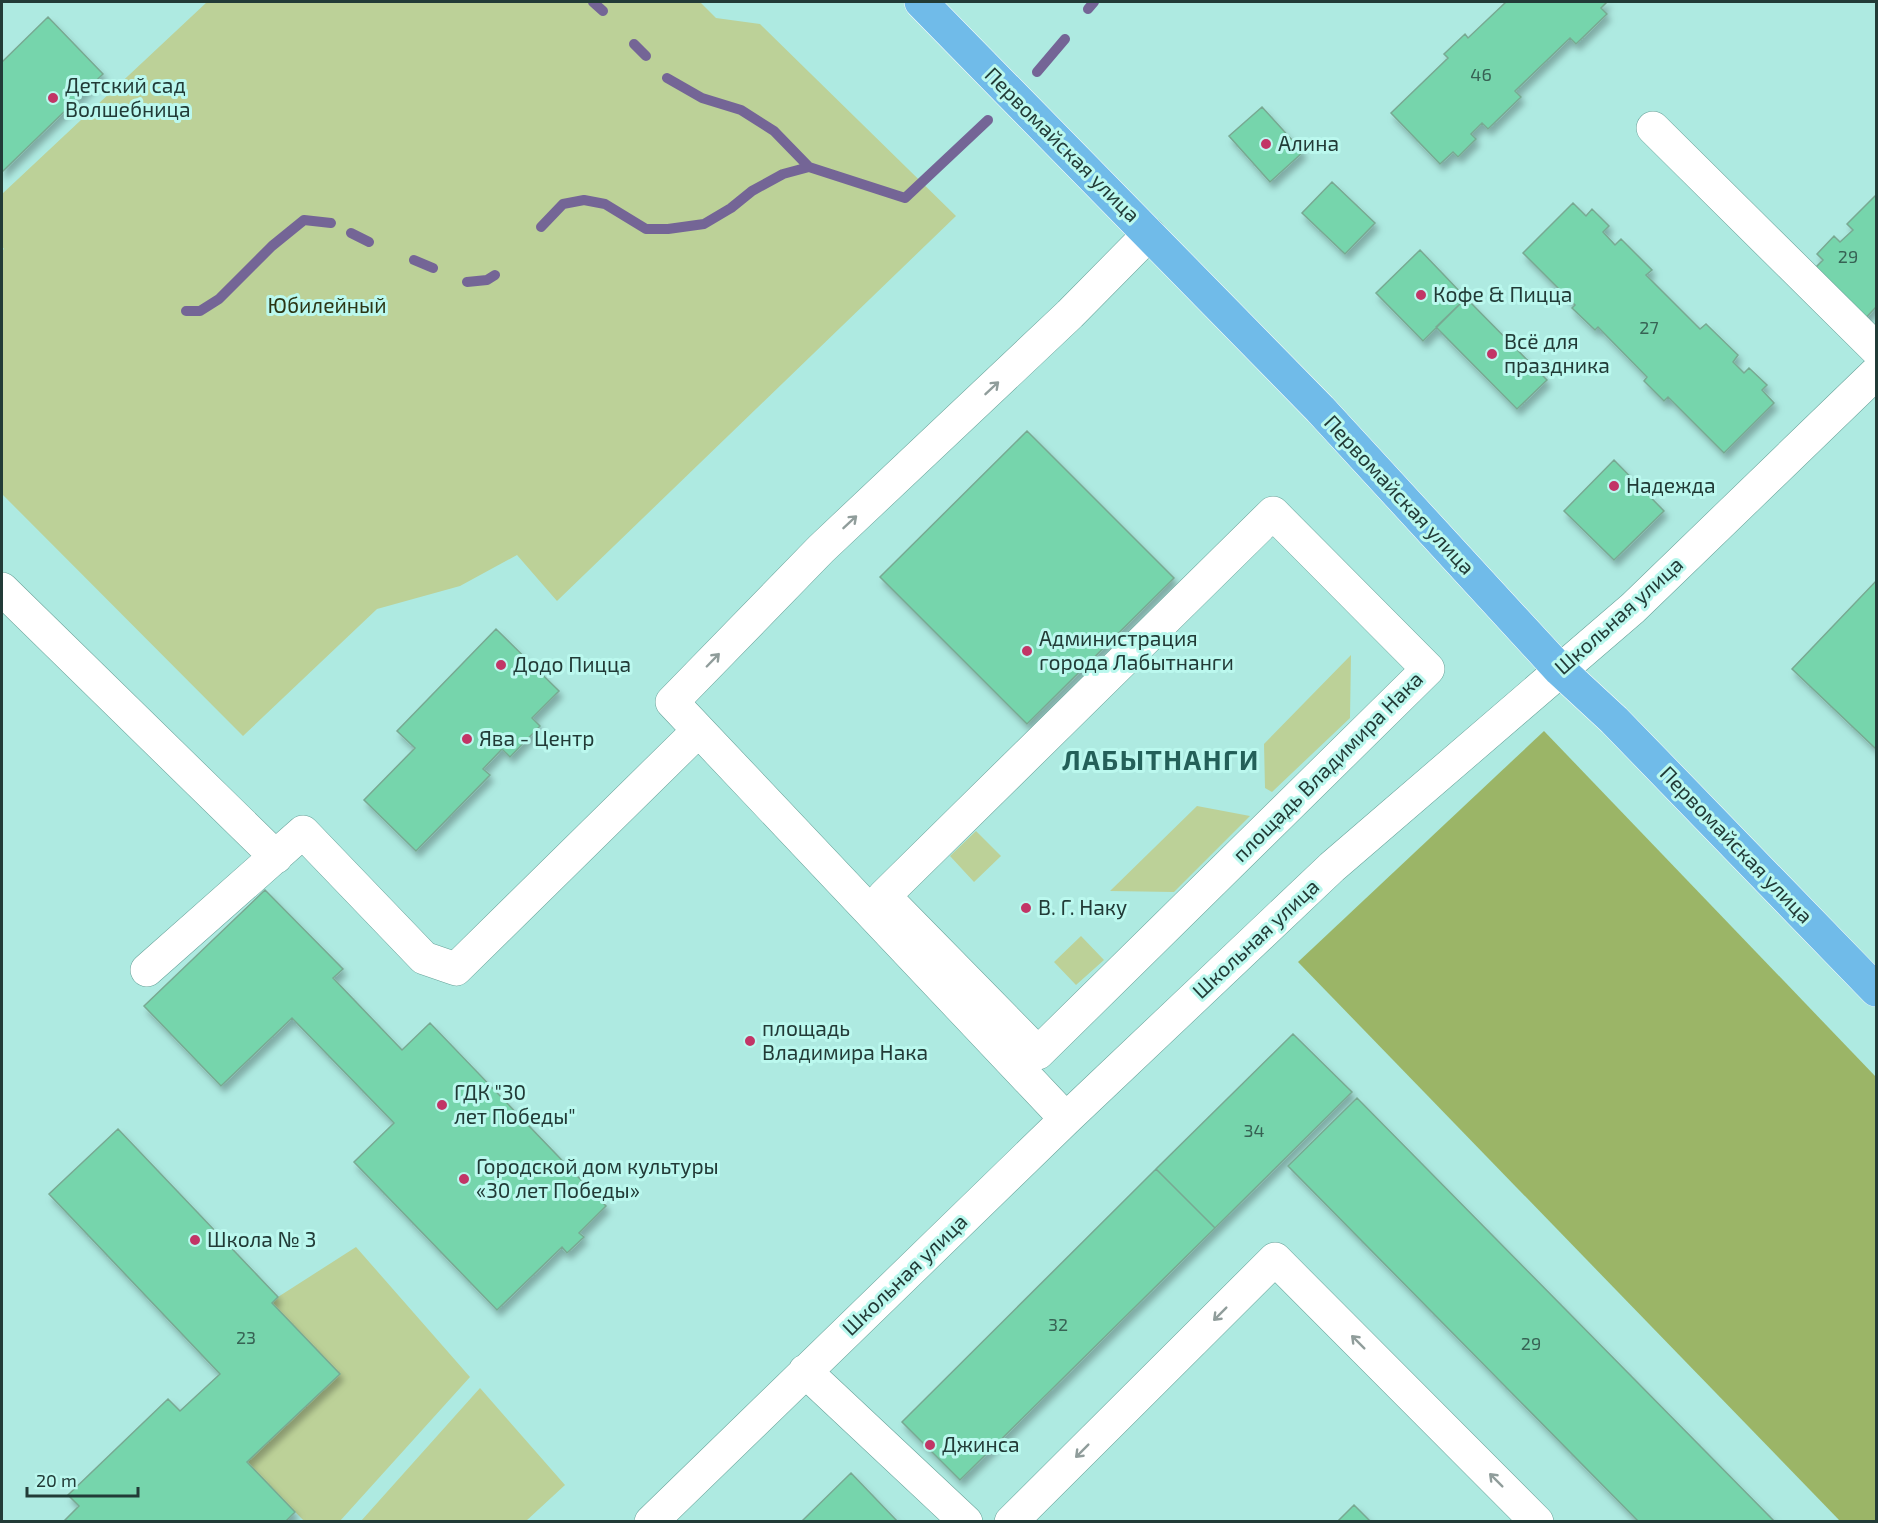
<svg xmlns="http://www.w3.org/2000/svg" width="1878" height="1523" font-family="'Exo 2',sans-serif">
	<style>
		.green { fill: #bcd198 }
		.forest { fill: #9bb567 }
		.lines { fill: none; stroke-linecap: round; stroke-linejoin: round }
		.stream { stroke: #746596; stroke-width: 10 }
		.building { fill: #76d5ac; stroke: #78a992; stroke-width: 1.5; filter: url(#shadow) }
		.minor-casing { stroke: #67a299; stroke-width: 34 }
		.major-casing { stroke: #fff; stroke-width: 34 }
		.minor { stroke: #fff; stroke-width: 33 }
		.major { stroke: #70bbe9; stroke-width: 33 }
		.oneway { stroke: #909d9b }
		.poi-dot { fill: #c23566; stroke: #bbf8ee; stroke-width: 2 }
		.labels { text-anchor: middle; stroke-width: 6; stroke-linejoin: round; paint-order: stroke }
		.number-label { font-size: 18px; fill: #376254 }
		.poi-label { font-size: 21px; fill: #223b37; stroke: #bbf8ee; text-anchor: start }
		.street-label { font-size: 21px; fill: #223b37; stroke: #bbf8ee }
		.park-label { font-size: 21px; fill: #2b3514; stroke: #bbf8ee }
		.district-label { font-size: 27px; font-weight: bold; letter-spacing: 1.5px; fill: #246059; stroke: #bbf8ee }
	</style>
	<defs>
		<filter id="shadow"><feDropShadow dx="3.5" dy="6" stdDeviation="3" flood-color="#0004"/></filter>
	</defs>
	<rect width="100%" height="100%" fill="#aeeae1"/>
	<path class="green" d="M207,2H700L716,18L760,24L956,216L557,601L517,555L460,586L377,609L243,736L2,494V251L4,249L2,246V194Z
		M1351,655L1350,718L1272,792L1265,788L1264,744Z
		M1197,806L1250,816L1174,892L1110,891Z
		M976,831L1001,856L974,882L950,856Z
		M1081,936L1104,960L1076,985L1054,962Z
		M356,1247L470,1377L340,1521H304L247,1462L340,1374L272,1303L278,1297Z
		M480,1388L565,1485L526,1521H361Z"/>
	<path class="forest" d="M1544,731L1876,1077V1521H1840L1298,962Z"/>
	<g class="lines">
		<path class="stream" d="M593,2L603,11
			M1088,9L1094,2
			M634,44L646,56
			M1037,72L1065,39
			M667,78L702,98L741,110L774,131L809,167L905,198L988,120
			M541,227L563,204L584,200L605,204L646,229H668L704,224L731,208L752,191L783,174L809,167
			M351,233L369,242
			M414,260L433,268
			M467,282L487,280L495,275
			M186,311H200L219,299L272,246L304,220L331,223"/>
	</g>
	<path class="building" d="M1506,2H1607L1601,8L1607,14L1576,44L1570,38L1515,91L1521,97L1488,129L1482,123L1471,134L1476,139L1458,157L1453,152L1440,164L1391,113L1448,58L1444,54L1465,34L1468,38Z
		M48,17L103,74L2,172V62Z
		M1262,107L1303,152L1270,182L1229,136Z
		M1332,182L1375,223L1345,254L1302,213Z
		M1876,195V307L1861,323L1811,272L1823,260L1817,254L1834,236L1840,242L1853,230L1847,224Z
		M1573,203L1586,216L1592,209L1609,226L1603,232L1615,245L1621,239L1652,270L1646,275L1700,329L1706,324L1738,355L1733,362L1744,373L1749,368L1767,385L1762,390L1774,403L1724,453L1668,397L1664,401L1644,381L1647,377L1598,327L1595,330L1572,308L1575,305L1523,253Z
		M1420,250L1466,298L1423,341L1376,293Z
		M1466,298L1547,380L1517,409L1436,327Z
		M1027,431L1174,578L1027,724L880,577Z
		M1614,460L1664,511L1614,560L1564,511Z
		M1876,581V749L1792,669Z
		M496,629L559,691L532,718L540,726L510,757L502,749L483,769L490,775L416,851L364,800L415,748L397,731Z
		M265,890L343,969L333,978L402,1050L430,1023L606,1206L579,1233L584,1237L567,1253L562,1247L497,1310L354,1162L394,1123L292,1018L221,1086L144,1006Z
		M1293,1034L1352,1092L1215,1228L1156,1169Z
		M1357,1098L1775,1522H1639L1288,1166Z
		M118,1129L278,1297L272,1303L340,1374L247,1462L295,1512L285,1522H63L79,1506L68,1495L168,1399L180,1411L220,1374L49,1194Z
		M1156,1169L1215,1228L960,1480L902,1422Z
		M851,1473L898,1522H801Z
		M1354,1505L1371,1522H1337Z"/>
	<g class="lines">
		<defs>
			<path id="minor" d="M1653,128L1876,349
				M1273,513L1428,669L1038,1053L884,896Z
				M2,589L276,857
				M147,970L303,832L424,958L456,969L698,731
				M1066,1119L672,702L821,549L1070,314L1149,234
				M805,1371L966,1522
				M651,1522L1066,1119L1332,867L1633,608L1876,373
				M1011,1522L1275,1259L1537,1522"/>
			<path id="major" d="M921,2L1320,409L1560,670L1614,720L1876,990"/>
		</defs>
		<use href="#minor" class="minor-casing"/>
		<use href="#major" class="major-casing"/>
		<use href="#minor" class="minor"/>
		<use href="#major" class="major"/>
	</g>
	<defs><path id="oneway-shaft" d="M-6 0H5M1.5-3L5.5 0L1.5 3" fill="none" stroke-width="1.6" stroke-linecap="round" stroke-linejoin="round" transform="scale(1.5)"/></defs>
	<g class="oneway">
		<use href="#oneway-shaft" transform="translate(992 388) rotate(-43)"/>
		<use href="#oneway-shaft" transform="translate(850 522) rotate(-43)"/>
		<use href="#oneway-shaft" transform="translate(713 660) rotate(-46)"/>
		<use href="#oneway-shaft" transform="translate(1220 1314) rotate(135)"/>
		<use href="#oneway-shaft" transform="translate(1358 1342) rotate(-135)"/>
		<use href="#oneway-shaft" transform="translate(1082 1451) rotate(135)"/>
		<use href="#oneway-shaft" transform="translate(1496 1480) rotate(-135)"/>
	</g>
	<g class="poi-dot">
		<circle cx="53" cy="98" r="6"/>
		<circle cx="1266" cy="144" r="6"/>
		<circle cx="1421" cy="295" r="6"/>
		<circle cx="1492" cy="354" r="6"/>
		<circle cx="1614" cy="486" r="6"/>
		<circle cx="1027" cy="651" r="6"/>
		<circle cx="501" cy="665" r="6"/>
		<circle cx="467" cy="739" r="6"/>
		<circle cx="1026" cy="908" r="6"/>
		<circle cx="750" cy="1041" r="6"/>
		<circle cx="442" cy="1105" r="6"/>
		<circle cx="464" cy="1179" r="6"/>
		<circle cx="195" cy="1240" r="6"/>
		<circle cx="930" cy="1445" r="6"/>
	</g>
	<g class="labels">
		<g class="number-label">
			<text x="1481" y="81">46</text>
			<text x="1848" y="263">29</text>
			<text x="1649" y="334">27</text>
			<text x="1254" y="1137">34</text>
			<text x="1058" y="1331">32</text>
			<text x="246" y="1344">23</text>
			<text x="1531" y="1350">29</text>
		</g>
		<g class="poi-label">
			<text x="65" y="93">Детский сад<tspan x="65" dy="24">Волшебница</tspan></text>
			<text x="1278" y="151">Алина</text>
			<text x="1433" y="302">Кофе &amp; Пицца</text>
			<text x="1504" y="349">Всё для<tspan x="1504" dy="24">праздника</tspan></text>
			<text x="1626" y="493">Надежда</text>
			<text x="1039" y="646">Администрация<tspan x="1039" dy="24">города Лабытнанги</tspan></text>
			<text x="513" y="672">Додо Пицца</text>
			<text x="479" y="746">Ява - Центр</text>
			<text x="1038" y="915">В. Г. Наку</text>
			<text x="762" y="1036">площадь<tspan x="762" dy="24">Владимира Нака</tspan></text>
			<text x="454" y="1100">ГДК "30<tspan x="454" dy="24">лет Победы"</tspan></text>
			<text x="476" y="1174">Городской дом культуры<tspan x="476" dy="24">«30 лет Победы»</tspan></text>
			<text x="207" y="1247">Школа № 3</text>
			<text x="942" y="1452">Джинса</text>
		</g>
		<g class="street-label">
			<text transform="translate(1062 145) rotate(45)" y="7">Первомайская улица</text>
			<text transform="translate(1399 495) rotate(47)" y="7">Первомайская улица</text>
			<text transform="translate(1619 616) rotate(-42)" y="7">Школьная улица</text>
			<text transform="translate(1328 767) rotate(-45)" y="7">площадь Владимира Нака</text>
			<text transform="translate(1736 845) rotate(46)" y="7">Первомайская улица</text>
			<text transform="translate(1256 939) rotate(-43)" y="7">Школьная улица</text>
			<text transform="translate(905 1275) rotate(-44)" y="7">Школьная улица</text>
		</g>
		<g class="park-label">
			<text x="327" y="313">Юбилейный</text>
		</g>
		<g class="district-label">
			<text x="1161" y="770">ЛАБЫТНАНГИ</text>
		</g>
	</g>
	<rect width="1878" height="1523" fill="none" stroke="#223b37" stroke-width="6"/>
	<path d="M27 1487v9h111v-9" fill="none" stroke="#223b37" stroke-width="3"/>
	<text x="36" y="1487" font-size="18" fill="#223b37" stroke="#bbf8ee" stroke-width="4.5" paint-order="stroke">20 m</text>
</svg>
